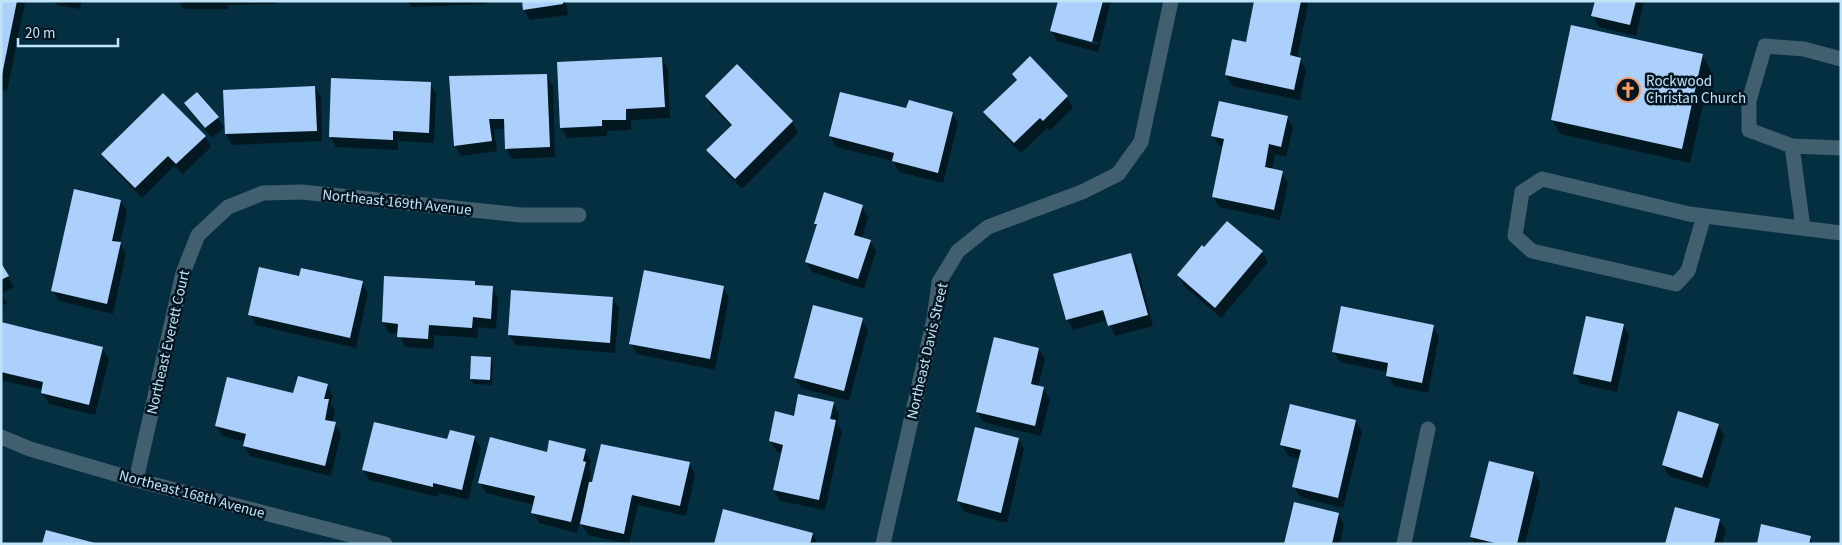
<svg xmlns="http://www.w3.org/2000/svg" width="1842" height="545" font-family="'Source Sans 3',sans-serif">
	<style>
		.shadow { fill: #0007; fill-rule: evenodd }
		.building { fill: #aad0fb }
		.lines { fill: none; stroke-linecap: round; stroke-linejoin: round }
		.minor { stroke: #415f6f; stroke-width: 15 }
		.labels { text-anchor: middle; stroke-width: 5; stroke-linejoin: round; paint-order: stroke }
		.poi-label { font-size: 15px; fill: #c0e4f7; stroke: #011620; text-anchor: start }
		.street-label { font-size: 15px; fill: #c0e4f7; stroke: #011620 }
	</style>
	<rect width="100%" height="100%" fill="#042f41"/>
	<path class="shadow" d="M1,1L25,3L7,91L1,90Z
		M55,1H82L80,9L57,5Z
		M179,1H276V4L227,5L228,9H183Z
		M408,1H486L487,4L411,7Z
		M522,1H566L568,15L530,20L524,10Z
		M1059,1H1111L1098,52L1057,41L1051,31ZM1058,32L1098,42V45L1058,34Z
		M1255,1H1306L1308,5L1297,58L1300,59L1306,70L1300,100L1232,86L1226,75L1247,43Z
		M1596,1H1644L1636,36L1599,27L1593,16Z
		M1702,55L1711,70L1690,163L1560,134L1552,120Z
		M662,58L668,69L670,118L631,120V130L607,131V136L567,138L561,128Z
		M1030,58L1067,97L1073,108L1049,131L1047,128L1021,153L991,122L985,112L1017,81L1013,75Z
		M737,66L792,122L798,133L742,189L714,161L708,150L732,127L712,107L706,96Z
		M546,75L553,86L555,157L512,159L506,148V129H494L497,151L461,156L455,145L451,78Z
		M430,83L436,94L434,143L398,141V150L336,147L330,137Z
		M315,87L321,98L322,141L232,145L226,134L224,91Z
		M186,103L218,118L224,128L212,138L192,114Z
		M907,110L952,113L958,123L943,183L899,172L893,161L836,147L830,136Z
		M1287,117L1293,128L1286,157L1275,154L1272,170L1282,172L1288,183L1280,220L1219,207L1213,196L1224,147L1219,146L1213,135Z
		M205,136L211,147L183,174L174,166L142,198L109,165L103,154Z
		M121,201L127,212L120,243L126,254L113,314L59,301L53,291Z
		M862,206L868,217L862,238L870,241L876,251L864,289L812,272L806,262L817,227L815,223Z
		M1262,252L1268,262L1221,318L1184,286L1178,275Z
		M1131,254L1137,265L1153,326L1115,336L1108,320L1073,330L1067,319Z
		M1,265L14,287L1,294L7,303L1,306Z
		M300,277L362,283L368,293L356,348L256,325L250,314Z
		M475,282L477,286L492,287L498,298L496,329L478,327V338L434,335V349L405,347L399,334L389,333L383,322Z
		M723,287L729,298L715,370L637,354L631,343Z
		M612,298L619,308L615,353L516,345L509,335Z
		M862,320L868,330L849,401L801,388L795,378Z
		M1,323L102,348L109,359L95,415L49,404L42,393L43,390L1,380Z
		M1623,325L1629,336L1617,392L1581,384L1575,374Z
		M1433,326L1439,337L1428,393L1394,386L1388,375V372L1340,362L1334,352Z
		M1039,349L1045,359L1038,387L1043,388L1050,399L1041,436L983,422L977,411Z
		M490,358L493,363L492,385L474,384L471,379Z
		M327,385L333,396L331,404L335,411L332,423L335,424L341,434L331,476L250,456L244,445L245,442L222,436L216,425L294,395Z
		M833,403L839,414L837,424L842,431L825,510L780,501L774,490L782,453L777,452L770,441L795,417ZM831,411H833L830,425H828Z
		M1356,421L1362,432L1343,508L1300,497L1294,486L1300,459L1288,456L1282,445Z
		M1718,425L1724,436L1708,488L1669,476L1663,465Z
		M474,437L481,448L468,500L439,493L438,497L369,480L363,470L448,441Z
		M1018,439L1024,449L1007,523L964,512L958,501Z
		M585,450L591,461L589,469L591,473L589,483L689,463L695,474L686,516L638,505L629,544L588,535L581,524L583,515L581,514L577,533L539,523L533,513L534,505L486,493L480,483L548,453Z
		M1534,473L1540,484L1525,544H1475L1471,537Z
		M1338,514L1344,525L1340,544H1285Z
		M1719,520L1726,530L1722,544H1667Z
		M813,534L818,544H715Z
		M1810,537L1814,544H1758Z"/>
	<path class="building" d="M1,1H17L2,75H1Z
		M522,1H563V4L523,10Z
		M1058,1H1103L1092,42L1050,31Z
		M1254,1H1301L1290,55L1301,58L1294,90L1225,75L1232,39L1246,42Z
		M1595,1H1636L1630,25L1591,16Z
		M1571,25L1703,54L1682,149L1551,120Z
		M1030,56L1068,96L1043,121L1040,118L1014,143L983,112L1017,80L1012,74Z
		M662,57L665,107L626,109V120H602V126L560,128L557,62Z
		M737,64L793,121L735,179L706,150L732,125L705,96Z
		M547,74L550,147L505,149L504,119H489L492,141L454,146L449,76Z
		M331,78L431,82L429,133L393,131V140L329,137Z
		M315,86L317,131L225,134L223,90Z
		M197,92L219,117L205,128L184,103Z
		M840,92L906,108L909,100L953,112L938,173L892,161L894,153L829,136Z
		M163,93L206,136L176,164L168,156L135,188L101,154Z
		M1219,101L1288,116L1281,147L1269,144L1265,167L1283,171L1274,210L1212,197L1224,139L1211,136Z
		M74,189L121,200L112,241L121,242L107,304L51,291Z
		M824,192L863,205L854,235L871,240L858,279L805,262L817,224H814Z
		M1227,221L1263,251L1215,308L1177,275L1202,245L1204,247Z
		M1131,253L1148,315L1108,326L1103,310L1066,320L1053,274Z
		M1,263L9,276L1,280Z
		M259,267L299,276L301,268L363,281L350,338L248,315Z
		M644,270L724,286L710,359L629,344Z
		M384,276L475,281V285L493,286L491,319L473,317L472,328L429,325L428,339L397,337L398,324L382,322Z
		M511,290L613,297L610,343L508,335Z
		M813,305L863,318L844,391L794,378Z
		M1341,306L1434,325L1422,383L1386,376L1388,363L1332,352Z
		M1586,316L1624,324L1611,382L1573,374Z
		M1,322L103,347L89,405L41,393L43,382L1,372Z
		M994,337L1039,348L1031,384L1044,387L1035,426L976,412Z
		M471,356L491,357L490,380L470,379Z
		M298,376L328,384L324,399H329L325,420L336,422L325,466L243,446L246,434L215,426L227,377L293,393Z
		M798,394L834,402L830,419L836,420L819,500L773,490L783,445L769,441L775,411L794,416Z
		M1290,404L1356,420L1338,498L1292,487L1301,450L1280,445Z
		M1678,411L1719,424L1702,478L1662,465Z
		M374,422L447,439L450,430L475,436L462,490L433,483V487L362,470Z
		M975,427L1019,438L1001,513L957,501Z
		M490,437L547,452L549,440L586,449L583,461L586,462L571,522L531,513L535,496L478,483Z
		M601,444L690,462L680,506L632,495L624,534L580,524L589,482H592Z
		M1489,461L1534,472L1517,544H1499L1470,537Z
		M1294,502L1339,513L1332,544H1284Z
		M1675,507L1720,519L1714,544H1665Z
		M723,509L813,533L810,544H714Z
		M1761,524L1811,536L1809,544H1757Z
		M46,530L95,543V544H42Z"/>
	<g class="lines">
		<path class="minor" d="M1841,59L1804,49L1765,46L1749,101V130L1792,146L1841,148
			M1792,146L1803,228
			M1704,216L1688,271L1676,284L1532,251L1515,236L1522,192L1542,179L1689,214L1841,233
			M1,437L30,449L136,480L385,544
			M136,480L183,273L198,235L228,207L263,193L302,192L521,215H579
			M883,544L934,319L939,282L958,251L988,227L1082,192L1118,174L1141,142L1171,1
			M1404,544L1428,429"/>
	</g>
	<defs>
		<symbol id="church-ring" viewBox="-11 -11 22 22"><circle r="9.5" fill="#011620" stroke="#ff9b5b" stroke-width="1.5"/><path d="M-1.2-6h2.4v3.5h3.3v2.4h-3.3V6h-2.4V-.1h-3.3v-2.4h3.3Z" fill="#ff9b5b"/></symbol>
	</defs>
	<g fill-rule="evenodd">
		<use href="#church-ring" x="1614" y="76" width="28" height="28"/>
	</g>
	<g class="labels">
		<g class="poi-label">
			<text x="1646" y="86">Rockwood<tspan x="1646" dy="17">Christan Church</tspan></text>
		</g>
		<g class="street-label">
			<text transform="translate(397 202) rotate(6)" y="5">Northeast 169th Avenue</text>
			<text transform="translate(168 342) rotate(-77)" y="5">Northeast Everett Court</text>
			<text transform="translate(927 351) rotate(-77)" y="5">Northeast Davis Street</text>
			<text transform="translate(192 494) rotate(15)" y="5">Northeast 168th Avenue</text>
		</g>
	</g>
	<rect width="1842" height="545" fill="none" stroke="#c0e4f7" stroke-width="5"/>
	<path d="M18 38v8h100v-8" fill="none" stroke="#c0e4f7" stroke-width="2.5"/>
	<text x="25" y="38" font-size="15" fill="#c0e4f7" stroke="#011620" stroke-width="4" paint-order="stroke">20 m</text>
</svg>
